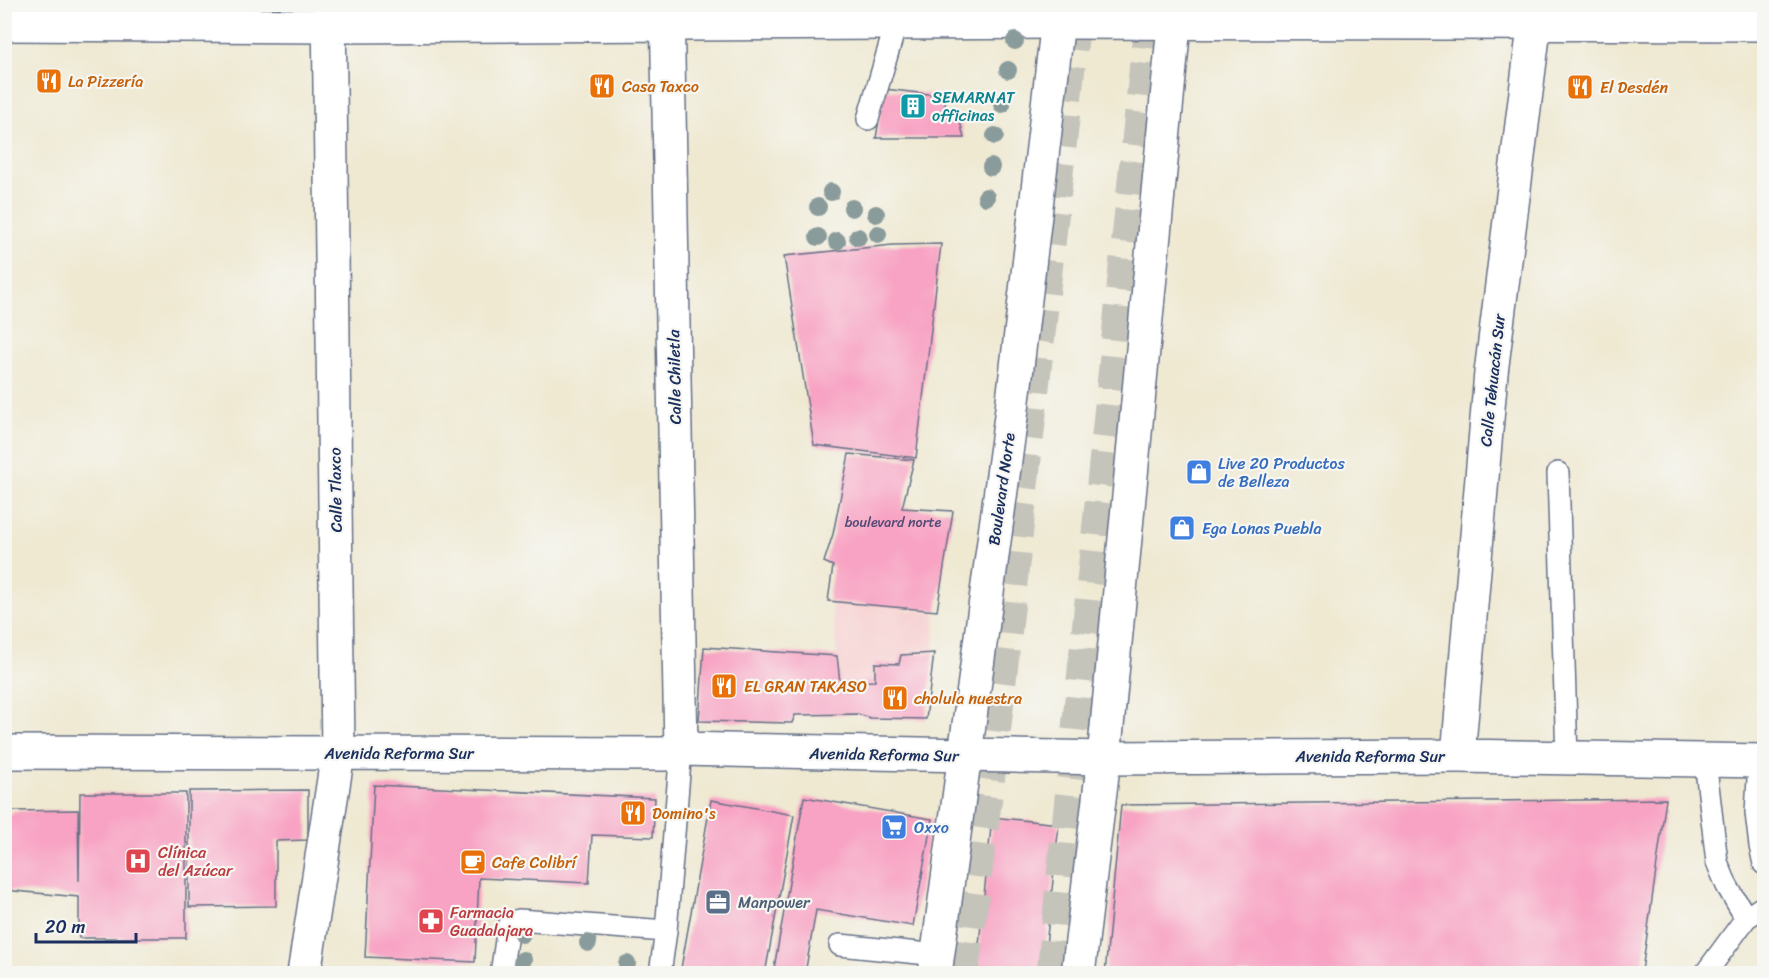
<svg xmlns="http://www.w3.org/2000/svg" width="1769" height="978" font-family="Sriracha,sans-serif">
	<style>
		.built { fill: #f7cfd0 }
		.building { fill: #f8a3c3 }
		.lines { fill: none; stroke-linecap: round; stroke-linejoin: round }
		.primary-tunnel { stroke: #c5c4bb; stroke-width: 33; stroke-dasharray: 33 16; stroke-linecap: butt }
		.service-casing { stroke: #657087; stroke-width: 24 }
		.minor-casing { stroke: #657087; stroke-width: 36 }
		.secondary-casing { stroke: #657087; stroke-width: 36 }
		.service { stroke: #fff; stroke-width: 21 }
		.minor { stroke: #fff; stroke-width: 33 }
		.secondary { stroke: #fff; stroke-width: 33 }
		.tree { fill: #8a9b9b }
		.labels { text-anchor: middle; stroke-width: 4.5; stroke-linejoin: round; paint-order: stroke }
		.number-label { font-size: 14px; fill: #524c77 }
		.food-label { font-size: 16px; fill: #c56008; stroke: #f6f6f2; text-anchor: start }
		.culture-label { font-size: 16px; fill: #0d838f; stroke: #f6f6f2; text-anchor: start }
		.street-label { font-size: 16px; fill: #1b2f5e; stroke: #f6f6f2 }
		.shop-label { font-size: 16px; fill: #366cbe; stroke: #f6f6f2; text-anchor: start }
		.health-label { font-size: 16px; fill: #be3a42; stroke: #f6f6f2; text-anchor: start }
		.service-label { font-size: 16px; fill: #4e5e75; stroke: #f6f6f2; text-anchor: start }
	</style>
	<rect width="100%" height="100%" fill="#f6f6f2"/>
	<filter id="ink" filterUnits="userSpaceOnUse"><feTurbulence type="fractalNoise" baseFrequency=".0167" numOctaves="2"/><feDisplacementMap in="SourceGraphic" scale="12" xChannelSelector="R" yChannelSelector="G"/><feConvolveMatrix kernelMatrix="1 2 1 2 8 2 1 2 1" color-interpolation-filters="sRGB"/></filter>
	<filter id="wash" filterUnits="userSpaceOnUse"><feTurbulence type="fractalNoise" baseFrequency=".008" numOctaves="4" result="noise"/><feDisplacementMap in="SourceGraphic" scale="24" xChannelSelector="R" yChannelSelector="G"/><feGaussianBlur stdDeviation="1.35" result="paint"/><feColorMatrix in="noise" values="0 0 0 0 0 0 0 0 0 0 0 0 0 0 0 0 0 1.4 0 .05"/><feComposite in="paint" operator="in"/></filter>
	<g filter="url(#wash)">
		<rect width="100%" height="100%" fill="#efe9d2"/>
		<path class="built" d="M831,602L936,613L934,653L901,655L899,664L875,663V681L840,682Z"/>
		<g id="blocks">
			<path class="building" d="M884,89L946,96L943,117H959L964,138H876Z
				M941,244L916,458L814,445L784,256L893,245Z
				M849,454L914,460L902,508L953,511L937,611L828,601L833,566L824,562L833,534Z
				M704,647L837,656L840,682L875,681V663L899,664L901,655L934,653L926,719L870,718L858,714L795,715L792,723L699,721Z
				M374,785L655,798L653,837L592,835L589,883L479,878L475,962L365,957Z
				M308,790V840L276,841V906L189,907V791Z
				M80,793H186V938H79V897L4,890V818L13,811L78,810L79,881Z
				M804,797L932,819L913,926L816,910L805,974H773Z
				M1666,799L1642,971L1639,974H1105L1121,805Z
				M711,800L794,815L765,974H680Z
				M992,817L1059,824L1043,974H976Z"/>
		</g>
	</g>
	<g filter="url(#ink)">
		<use href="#blocks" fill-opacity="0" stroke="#657087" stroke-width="1.5"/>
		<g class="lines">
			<path class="primary-tunnel" d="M962,974L992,752L1076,4
				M1053,974L1152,4"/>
			<defs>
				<path id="service" d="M868,119L896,24L898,4
					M1558,473L1567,758
					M1705,760L1717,862L1727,886L1746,918
					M1759,761L1756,813L1760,846L1764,864
					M840,945L938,955
					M501,974L508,927L512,923L519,920L666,931
					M660,974L666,931L681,749
					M1705,974L1746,918L1764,906"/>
				<path id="minor" d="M667,4L681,749
					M4,24L329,26L1058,22L1764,24
					M4,752L665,754L681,749L1104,758L1458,756L1764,761
					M1458,756L1491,373L1537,4
					M304,974L338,753L329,4"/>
				<path id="secondary" d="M935,974L1012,409L1060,4
					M1078,974L1104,758L1176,4"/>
			</defs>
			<use href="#service" class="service-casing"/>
			<use href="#minor" class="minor-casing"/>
			<use href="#secondary" class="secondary-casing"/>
			<use href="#service" class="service"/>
			<use href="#minor" class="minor"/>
			<use href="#secondary" class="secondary"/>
		</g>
		<g class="tree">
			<circle cx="1015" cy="41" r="9"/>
			<circle cx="1008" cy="70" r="9"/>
			<circle cx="1002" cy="104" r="9"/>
			<circle cx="995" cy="136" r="9"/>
			<circle cx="991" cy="167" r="9"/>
			<circle cx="831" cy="192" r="9"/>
			<circle cx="986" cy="197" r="9"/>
			<circle cx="818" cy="207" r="9"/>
			<circle cx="852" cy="208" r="9"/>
			<circle cx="876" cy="214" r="9"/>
			<circle cx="878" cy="234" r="9"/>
			<circle cx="818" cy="237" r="9"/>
			<circle cx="858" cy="237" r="9"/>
			<circle cx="837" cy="241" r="9"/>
			<circle cx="522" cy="934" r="9"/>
			<circle cx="588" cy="943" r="9"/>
			<circle cx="523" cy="960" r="9"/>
			<circle cx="627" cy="964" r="9"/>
		</g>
	</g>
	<defs>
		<symbol id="restaurant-square" viewBox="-11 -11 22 22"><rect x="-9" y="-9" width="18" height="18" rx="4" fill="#e8710a" stroke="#f6f6f2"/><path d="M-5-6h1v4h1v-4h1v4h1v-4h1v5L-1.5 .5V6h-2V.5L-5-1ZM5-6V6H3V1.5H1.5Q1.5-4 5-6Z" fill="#fff"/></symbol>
		<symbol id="building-square" viewBox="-11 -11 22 22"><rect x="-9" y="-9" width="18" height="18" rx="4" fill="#0f9aa8" stroke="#f6f6f2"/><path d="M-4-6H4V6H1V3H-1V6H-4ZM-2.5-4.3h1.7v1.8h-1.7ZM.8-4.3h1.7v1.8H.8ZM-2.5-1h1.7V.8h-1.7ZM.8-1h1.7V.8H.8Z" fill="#fff"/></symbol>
		<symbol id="shop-square" viewBox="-11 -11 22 22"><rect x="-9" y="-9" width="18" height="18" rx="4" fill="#3f7fe0" stroke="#f6f6f2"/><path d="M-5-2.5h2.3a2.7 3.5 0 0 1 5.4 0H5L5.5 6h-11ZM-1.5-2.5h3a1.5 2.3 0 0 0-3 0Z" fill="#fff"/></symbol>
		<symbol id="supermarket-square" viewBox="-11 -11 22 22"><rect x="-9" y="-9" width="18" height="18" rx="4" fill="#3f7fe0" stroke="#f6f6f2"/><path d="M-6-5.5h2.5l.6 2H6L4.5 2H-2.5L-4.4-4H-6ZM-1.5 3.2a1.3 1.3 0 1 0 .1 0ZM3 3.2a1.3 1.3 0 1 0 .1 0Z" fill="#fff"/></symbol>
		<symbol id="hospital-square" viewBox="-11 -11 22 22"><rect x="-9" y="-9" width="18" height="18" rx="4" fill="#e0444e" stroke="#f6f6f2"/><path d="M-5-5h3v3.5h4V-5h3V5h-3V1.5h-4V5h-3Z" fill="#fff"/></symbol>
		<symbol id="cafe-square" viewBox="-11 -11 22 22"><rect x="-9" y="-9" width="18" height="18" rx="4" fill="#e8710a" stroke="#f6f6f2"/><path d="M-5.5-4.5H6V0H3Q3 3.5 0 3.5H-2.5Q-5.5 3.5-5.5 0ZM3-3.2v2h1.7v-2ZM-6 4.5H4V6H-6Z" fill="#fff"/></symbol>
		<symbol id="office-square" viewBox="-11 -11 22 22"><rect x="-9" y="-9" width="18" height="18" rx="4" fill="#5c6f8a" stroke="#f6f6f2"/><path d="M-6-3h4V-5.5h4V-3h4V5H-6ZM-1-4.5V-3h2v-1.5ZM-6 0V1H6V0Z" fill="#fff"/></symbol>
		<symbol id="pharmacy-square" viewBox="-11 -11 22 22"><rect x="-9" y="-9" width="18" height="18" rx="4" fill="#e0444e" stroke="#f6f6f2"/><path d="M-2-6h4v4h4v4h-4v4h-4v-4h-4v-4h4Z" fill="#fff"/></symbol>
	</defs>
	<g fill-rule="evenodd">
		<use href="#restaurant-square" x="34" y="66" width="30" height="30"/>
		<use href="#restaurant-square" x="587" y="71" width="30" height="30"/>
		<use href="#restaurant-square" x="1565" y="72" width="30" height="30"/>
		<use href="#building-square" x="898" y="91" width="30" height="30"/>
		<use href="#shop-square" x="1184" y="457" width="30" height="30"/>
		<use href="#shop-square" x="1167" y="513" width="30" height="30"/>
		<use href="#restaurant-square" x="709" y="671" width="30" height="30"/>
		<use href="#restaurant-square" x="880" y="683" width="30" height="30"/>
		<use href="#restaurant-square" x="618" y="798" width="30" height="30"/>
		<use href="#supermarket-square" x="879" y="812" width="30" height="30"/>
		<use href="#hospital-square" x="123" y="846" width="30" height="30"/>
		<use href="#cafe-square" x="458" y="847" width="30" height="30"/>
		<use href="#office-square" x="703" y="887" width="30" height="30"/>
		<use href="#pharmacy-square" x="416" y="906" width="30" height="30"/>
	</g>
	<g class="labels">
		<g class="number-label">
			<text x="893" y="527">boulevard norte</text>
		</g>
		<g class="food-label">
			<text x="68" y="87">La Pizzería</text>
			<text x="622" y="92">Casa Taxco</text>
			<text x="1600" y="93">El Desdén</text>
			<text x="744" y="692">EL GRAN TAKASO</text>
			<text x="914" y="704">cholula nuestra</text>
			<text x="652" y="819">Domino's</text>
			<text x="492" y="868">Cafe Colibrí</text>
		</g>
		<g class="culture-label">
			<text x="932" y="103">SEMARNAT<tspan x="932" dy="18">officinas</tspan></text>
		</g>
		<g class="street-label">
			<text transform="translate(674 377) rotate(-91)" y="6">Calle Chiletla</text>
			<text transform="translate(1492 380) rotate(-84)" y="6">Calle Tehuacán Sur</text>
			<text transform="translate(1001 489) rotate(-82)" y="6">Boulevard Norte</text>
			<text transform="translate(335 490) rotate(-91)" y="6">Calle Tlaxco</text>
			<text x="399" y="759">Avenida Reforma Sur</text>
			<text transform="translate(884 754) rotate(1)" y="6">Avenida Reforma Sur</text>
			<text x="1370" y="762">Avenida Reforma Sur</text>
		</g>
		<g class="shop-label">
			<text x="1218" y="469">Live 20 Productos<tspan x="1218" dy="18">de Belleza</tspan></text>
			<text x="1202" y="534">Ega Lonas Puebla</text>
			<text x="914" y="833">Oxxo</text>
		</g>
		<g class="health-label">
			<text x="158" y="858">Clínica<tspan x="158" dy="18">del Azúcar</tspan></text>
			<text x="450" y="918">Farmacia<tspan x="450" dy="18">Guadalajara</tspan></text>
		</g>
		<g class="service-label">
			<text x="738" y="908">Manpower</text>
		</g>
	</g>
	<rect width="1769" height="978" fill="none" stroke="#f6f6f2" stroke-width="24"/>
	<path d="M36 933v9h100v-9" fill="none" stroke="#1b2f5e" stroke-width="3"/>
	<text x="45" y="933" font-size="18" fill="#1b2f5e" stroke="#f6f6f2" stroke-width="4.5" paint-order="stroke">20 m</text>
</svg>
